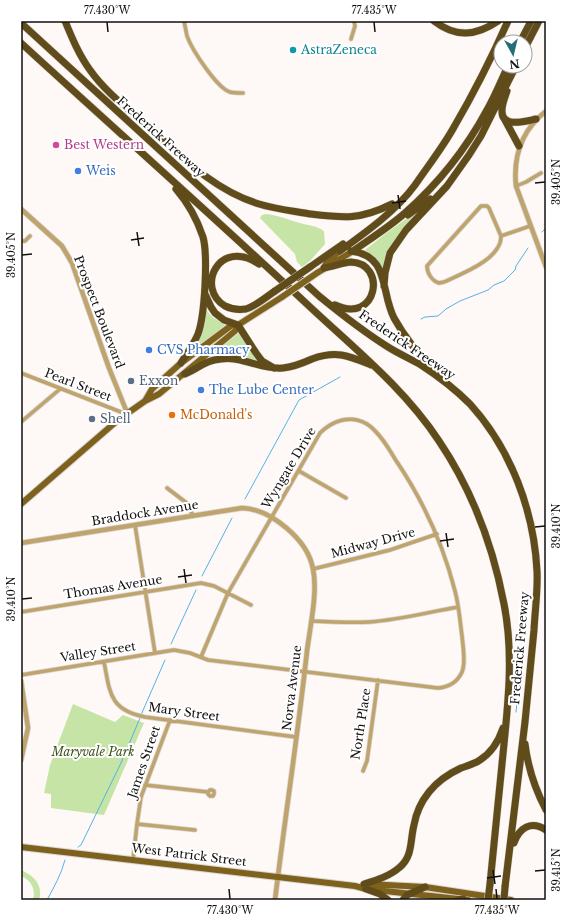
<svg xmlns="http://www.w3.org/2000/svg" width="567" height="921" font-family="'Libre Baskerville',serif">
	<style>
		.green { fill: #c5e4a5 }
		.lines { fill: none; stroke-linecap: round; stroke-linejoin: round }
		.stream { stroke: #53b3e8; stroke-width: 1 }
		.minor-casing { stroke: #d8d4d1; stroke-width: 5 }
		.tertiary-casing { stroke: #d8d4d1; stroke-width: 6 }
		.primary-casing { stroke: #d8d4d1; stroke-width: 8 }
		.motorway-casing { stroke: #d8d4d1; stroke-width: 8 }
		.minor { stroke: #bfa56d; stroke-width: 3.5 }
		.tertiary { stroke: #bfa56d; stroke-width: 4.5 }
		.primary { stroke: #7d611d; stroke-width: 6 }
		.motorway { stroke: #604b1a; stroke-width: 7 }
		.primary-bridge-casing { stroke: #d8d4d1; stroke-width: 8; stroke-linecap: butt }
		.motorway-bridge-casing { stroke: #d8d4d1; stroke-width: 8; stroke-linecap: butt }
		.primary-bridge { stroke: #7d611d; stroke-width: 6 }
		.motorway-bridge { stroke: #604b1a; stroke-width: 7 }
		.ticks { fill: none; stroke: #12100f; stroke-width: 1.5 }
		.culture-dot { fill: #0f9aa8; stroke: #fff; stroke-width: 1.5 }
		.hotel-dot { fill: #d1479c; stroke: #fff; stroke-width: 1.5 }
		.shop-dot { fill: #3f7fe0; stroke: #fff; stroke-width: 1.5 }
		.service-dot { fill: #5c6f8a; stroke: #fff; stroke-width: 1.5 }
		.food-dot { fill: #e8710a; stroke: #fff; stroke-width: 1.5 }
		.labels { text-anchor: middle; stroke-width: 4; stroke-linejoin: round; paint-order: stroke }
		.culture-label { font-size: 12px; fill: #0d838f; stroke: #fff; text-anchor: start }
		.street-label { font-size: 12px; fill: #12100f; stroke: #fff }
		.hotel-label { font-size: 12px; fill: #b23c85; stroke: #fff; text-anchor: start }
		.shop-label { font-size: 12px; fill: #366cbe; stroke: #fff; text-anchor: start }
		.service-label { font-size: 12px; fill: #4e5e75; stroke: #fff; text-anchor: start }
		.food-label { font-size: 12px; fill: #c56008; stroke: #fff; text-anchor: start }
		.park-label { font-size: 12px; font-style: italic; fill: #3b541a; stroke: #fff }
		.neatline { fill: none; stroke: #12100f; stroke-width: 1.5 }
		.ticks-label { font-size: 10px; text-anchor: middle; fill: #12100f }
	</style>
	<rect width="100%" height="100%" fill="#fef9f6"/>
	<path class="green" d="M428,203L413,220L383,269L376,259L365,250L385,234Z
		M266,214C278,215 288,220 300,223C310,226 315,225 324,231L325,244L310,261L302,267L297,262L295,254L260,218L262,215Z
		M205,308L212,317L225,325L192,352Z
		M239,333L260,362L259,365L205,360Z
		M73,704L115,722L123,715L144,723L104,815L51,808V794L44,793L50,765Z
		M21,870C33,875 44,885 39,900H33C36,889 31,880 21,876Z"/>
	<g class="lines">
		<path class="stream" d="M542,232L546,228
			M421,319L425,317L438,316L446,309L460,301L488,290L494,285L504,281L515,270L516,266L528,248
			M245,499L299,400L340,377
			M202,576L232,518
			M171,644L196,590
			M516,712L517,703
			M141,715L165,660
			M78,847L81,845L121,763L140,718
			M47,900C54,887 61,875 65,860"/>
		<defs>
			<path id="minor" d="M184,21C185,26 186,31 187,36C192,50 217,88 230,92C234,93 239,93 243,93
				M351,39L355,26L354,21
				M516,186L526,182L541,173
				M501,236L489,208L487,206H481L427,266C427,273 432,281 439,283L444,282C461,274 502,259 501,236L530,226
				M21,241H25L30,236
				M21,373L126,414
				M21,422L60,389
				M299,471L346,498
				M167,488L188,504L193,516
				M135,525L155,653
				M313,569L390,550L437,534
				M21,612L201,583L214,586L251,605
				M311,621C330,622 350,623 369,622C399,620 429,612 458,607
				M104,662C110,692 109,710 145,717L296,737
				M21,675L174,650L190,653L208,660L438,688C449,687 457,683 462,672C466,662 463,647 462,636C460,621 459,606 455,591C443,544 423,500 395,459C388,447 379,432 367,424C350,414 332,421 320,433L228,593L201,657
				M363,771L367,761L378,680
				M145,785L208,792L210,790H212L214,791V794L213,796H210L208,794V792
				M137,824L195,830
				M133,860L137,824L141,797L170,720"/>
			<path id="tertiary" d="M546,111C522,130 513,156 516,186L546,267
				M21,209L62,246L72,263L109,368L128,415
				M21,543L242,508C271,509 308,540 313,569C318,592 310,627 307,651C298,734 285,817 275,900
				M21,681L28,728L21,760"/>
			<path id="primary" d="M324,268L327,261L340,251
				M317,273L353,251
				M145,401L152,389L181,363L232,325H238
				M21,504L118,420L145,401L159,394L235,331L238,325L282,297
				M21,847L355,886L366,889L468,900
				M367,884L425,887L511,900"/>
			<path id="motorway" d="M65,21C72,38 79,55 90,70C106,93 132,112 153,131C185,160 216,191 259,204C275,209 293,211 310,214C344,218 360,220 392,204
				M434,21C456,38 476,36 498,21
				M21,23L319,296C341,314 364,332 388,347C399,354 411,359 421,365C438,376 456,390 470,404C511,449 534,511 537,571C538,590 535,610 534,630C531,661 528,692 525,722C518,777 512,832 505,887
				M520,42L531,21
				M21,43C117,131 214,217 309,306C355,349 404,388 439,441C472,490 493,546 504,604C514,654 508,704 503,754C499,798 494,841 490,884
				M525,48L539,21
				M507,91C505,97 502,104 502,110C501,129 526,121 536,119
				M505,120L519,146
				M176,189C188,203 197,219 203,237C208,255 205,315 198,334C194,344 187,353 181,363
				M408,215L430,199
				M340,251C365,233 396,211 415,185C428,166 443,147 454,127C474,93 492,57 508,21
				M351,251C390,256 380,290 394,318C405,338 420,356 436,372
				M353,251C370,239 389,227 405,213C438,184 466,149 487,110C495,96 501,81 508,66
				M259,264C219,237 195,288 225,306C231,309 239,310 246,309C256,306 266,297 275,291
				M310,267L343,244
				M324,268C332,267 345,262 351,262C387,263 378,325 335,305
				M384,286L385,273L390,253L406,230L447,186L469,155L481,136L516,66
				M205,294L211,307L215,313L224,320L238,325L256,353L262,361L274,368
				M185,374C198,369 205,360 221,359C243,356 261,370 283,368C294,367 303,363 312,359C337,350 349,356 371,365
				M525,744C528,768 535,789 546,810
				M514,843C519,828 531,820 546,830
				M364,884C377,880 390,876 400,867C413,856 410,840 414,825C416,813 421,802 429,792C437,782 448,774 461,768C467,766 474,764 480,760C491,753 499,740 503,728
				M366,889L380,894L388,900
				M403,900L407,895L425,887
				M458,900L463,899"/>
		</defs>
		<use href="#minor" class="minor-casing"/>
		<use href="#tertiary" class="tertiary-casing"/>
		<use href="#primary" class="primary-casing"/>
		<use href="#motorway" class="motorway-casing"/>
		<use href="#minor" class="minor"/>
		<use href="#tertiary" class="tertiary"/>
		<use href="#primary" class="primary"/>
		<use href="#motorway" class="motorway"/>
		<defs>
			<path id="primary-bridge" d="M282,297L317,273"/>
			<path id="motorway-bridge" d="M275,291L310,267
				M488,900L490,884
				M504,900L505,887"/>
		</defs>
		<use href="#primary-bridge" class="primary-bridge-casing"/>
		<use href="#motorway-bridge" class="motorway-bridge-casing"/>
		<use href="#primary-bridge" class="primary-bridge"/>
		<use href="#motorway-bridge" class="motorway-bridge"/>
	</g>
	<path class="ticks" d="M107,22L108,32M374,22L375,32M535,183L545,182M398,195L400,209M392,203L406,201M137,232L139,246M131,240L144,238M22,255L32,254M535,527L545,526M446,533L448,547M440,541L454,539M184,569L186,583M178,577L192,575M22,599L32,598M493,870L495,884M535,871L545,870M487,878L501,876M229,889L230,899M496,889L497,899"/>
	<circle class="culture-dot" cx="293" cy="50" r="4"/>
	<circle class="hotel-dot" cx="56" cy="145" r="4"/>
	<g class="shop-dot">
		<circle cx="78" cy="171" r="4"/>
		<circle cx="149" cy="350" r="4"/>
		<circle cx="201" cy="390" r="4"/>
	</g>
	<g class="service-dot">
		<circle cx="131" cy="381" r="4"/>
		<circle cx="92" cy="419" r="4"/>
	</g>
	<circle class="food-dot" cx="172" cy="415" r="4"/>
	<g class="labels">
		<g class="culture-label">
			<text x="301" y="54">AstraZeneca</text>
		</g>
		<g class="street-label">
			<text transform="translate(161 137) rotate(42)" y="4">Frederick Freeway</text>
			<text transform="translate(99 312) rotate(69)" y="4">Prospect Boulevard</text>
			<text transform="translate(407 345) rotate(34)" y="4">Frederick Freeway</text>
			<text transform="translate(78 385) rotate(21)" y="4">Pearl Street</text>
			<text transform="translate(289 468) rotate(-59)" y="4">Wyngate Drive</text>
			<text transform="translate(145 513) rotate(-9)" y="4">Braddock Avenue</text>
			<text transform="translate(373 543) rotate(-15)" y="4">Midway Drive</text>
			<text transform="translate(113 587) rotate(-9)" y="4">Thomas Avenue</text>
			<text transform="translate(520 648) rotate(-85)" y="4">Frederick Freeway</text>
			<text transform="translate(98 652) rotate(-9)" y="4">Valley Street</text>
			<text transform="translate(292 688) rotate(-83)" y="4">Norva Avenue</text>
			<text transform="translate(184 712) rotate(8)" y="4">Mary Street</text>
			<text transform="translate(361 724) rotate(-81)" y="4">North Place</text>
			<text transform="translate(144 762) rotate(-71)" y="4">James Street</text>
			<text transform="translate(189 855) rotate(7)" y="4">West Patrick Street</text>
		</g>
		<g class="hotel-label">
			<text x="64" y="149">Best Western</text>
		</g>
		<g class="shop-label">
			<text x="86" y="175">Weis</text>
			<text x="157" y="354">CVS Pharmacy</text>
			<text x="209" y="394">The Lube Center</text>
		</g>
		<g class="service-label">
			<text x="139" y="385">Exxon</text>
			<text x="100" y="423">Shell</text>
		</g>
		<g class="food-label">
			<text x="180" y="419">McDonald's</text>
		</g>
		<g class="park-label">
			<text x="93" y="756">Maryvale Park</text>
		</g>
	</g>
	<rect width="567" height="921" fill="none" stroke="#ffffff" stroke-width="44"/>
	<g transform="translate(513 54) rotate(172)"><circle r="19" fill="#ffffff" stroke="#a09f9f"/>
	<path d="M0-3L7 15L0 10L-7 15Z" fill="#256e78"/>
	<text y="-6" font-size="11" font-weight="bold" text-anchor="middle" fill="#12100f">N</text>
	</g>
	<rect x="22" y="22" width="523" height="877" class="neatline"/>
	<g class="ticks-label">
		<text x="107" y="14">77.430°W</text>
		<text x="374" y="14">77.435°W</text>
		<text transform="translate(556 182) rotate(-90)" y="4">39.405°N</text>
		<text transform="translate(11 255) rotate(-90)" y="4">39.405°N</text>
		<text transform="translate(556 526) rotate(-90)" y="4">39.410°N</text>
		<text transform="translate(11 599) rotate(-90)" y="4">39.410°N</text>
		<text transform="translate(556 870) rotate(-90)" y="4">39.415°N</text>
		<text x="230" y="914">77.430°W</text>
		<text x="497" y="914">77.435°W</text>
	</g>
</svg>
